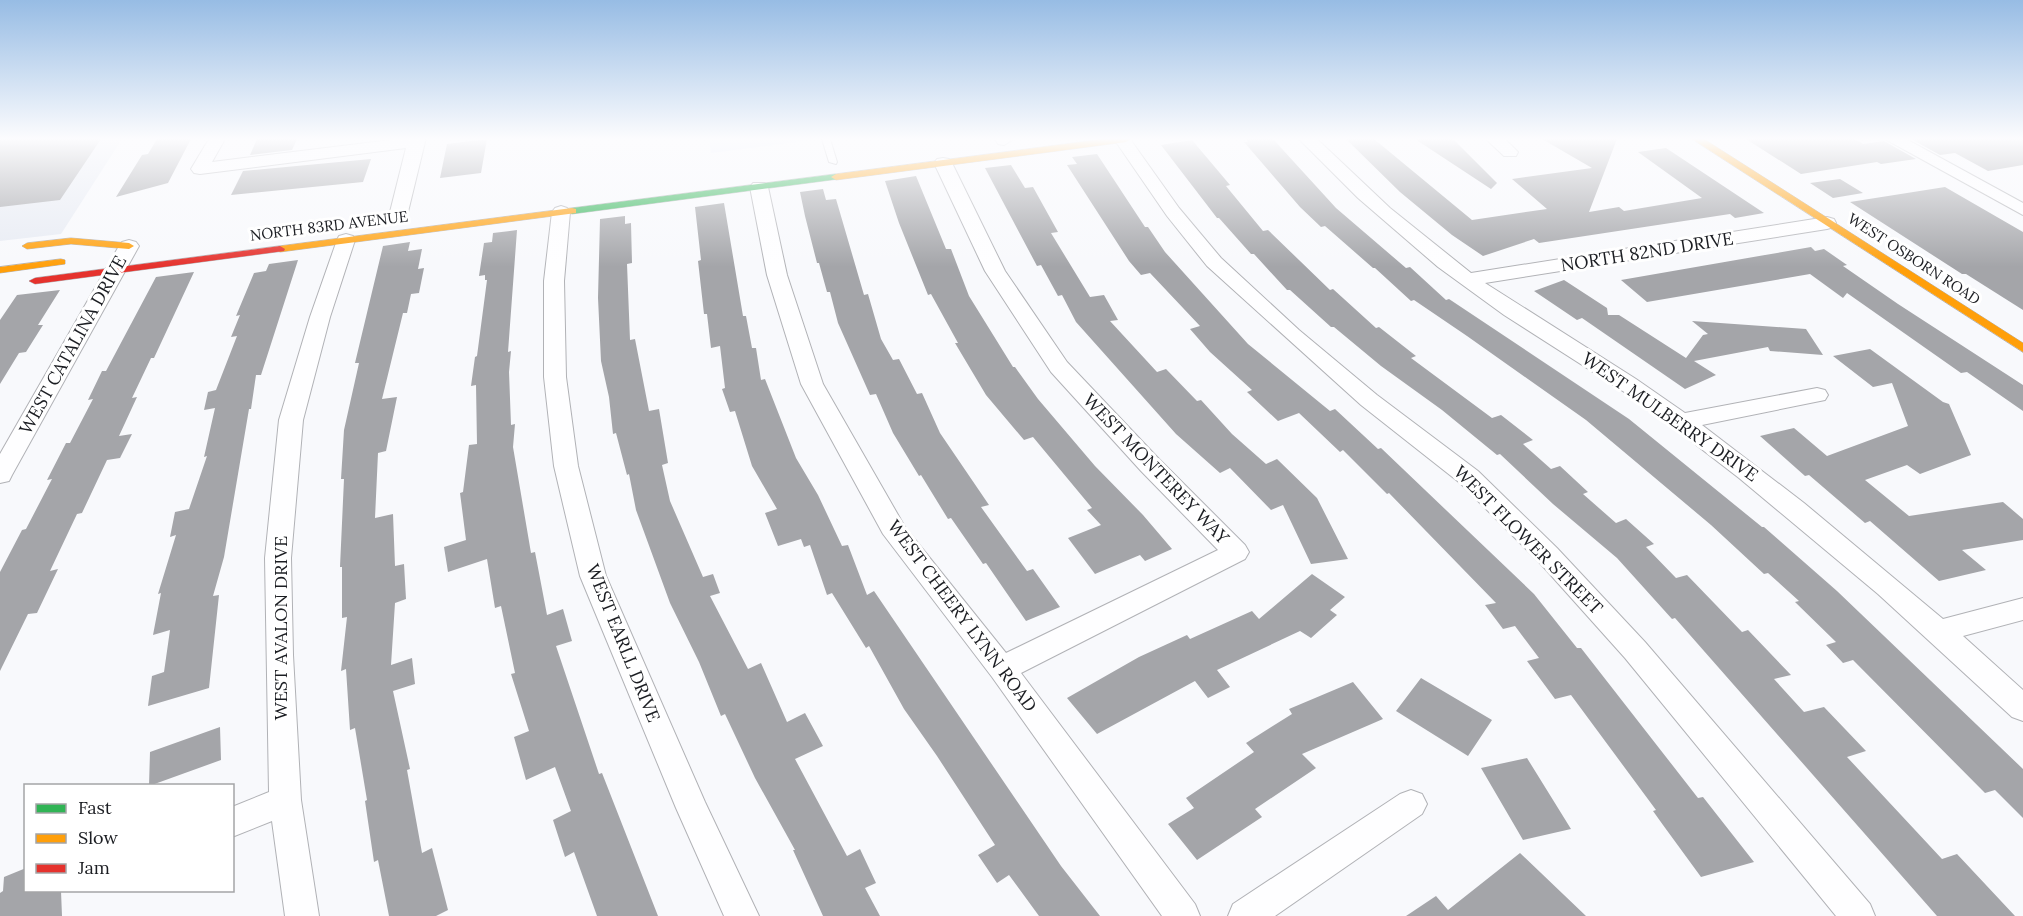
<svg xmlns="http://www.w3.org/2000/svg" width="2023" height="916" font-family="Lora,serif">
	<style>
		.built { fill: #e7ebf3 }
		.green { fill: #e5ebfb }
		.building { fill: #a4a5a9 }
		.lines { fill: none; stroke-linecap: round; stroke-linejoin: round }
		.lane-casing { stroke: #b1b2b6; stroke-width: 2 }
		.street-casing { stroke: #b1b2b6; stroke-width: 2 }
		.fast-casing { stroke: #b1b2b6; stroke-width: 1 }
		.slow-casing { stroke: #b1b2b6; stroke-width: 1 }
		.jam-casing { stroke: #b1b2b6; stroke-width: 1 }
		.lane { fill: #fefeff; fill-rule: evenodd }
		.street { fill: #fefeff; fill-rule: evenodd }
		.fast { fill: #30b455; fill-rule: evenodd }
		.slow { fill: #ff9f0a; fill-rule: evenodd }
		.jam { fill: #e5322d; fill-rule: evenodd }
		.labels { text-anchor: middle; stroke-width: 6; stroke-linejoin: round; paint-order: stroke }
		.far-street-label { font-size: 15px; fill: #1b1d22; stroke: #fff }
		.street-label { font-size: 18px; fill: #1b1d22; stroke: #fff }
	</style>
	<rect width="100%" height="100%" fill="#f8f9fc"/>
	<path class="built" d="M0,139H122L61,234L0,241Z"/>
	<path class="green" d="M709,139H819L711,153Z"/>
	<path class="building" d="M0,139H101L60,200L0,207Z
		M157,139H191L168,183L116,197L142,155L148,154Z
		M257,139H297L292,150L250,155Z
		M487,139L481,173L440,178L447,144Z
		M1246,139H1273L1336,208L1406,268L1410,267L1446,300L1449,299L1629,419L1762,527H1764L1837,591L2023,769V818L1995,790L1985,793L1853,660L1843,663L1826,645L1836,642L1795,602L1799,601L1768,573L1764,574L1711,525L1586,420L1467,336L1414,300L1411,301L1375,268H1373L1325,226L1321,227L1300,207L1244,142H1248Z
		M1346,139H1374L1472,220L1547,209L1512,179L1592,168L1542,139H1617L1589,212L1619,207L1624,211L1702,198L1638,152L1666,148L1764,213L1735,218L1730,214L1539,243L1534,239L1483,256L1452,235L1400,192Z
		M1415,139H1453L1497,183L1491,189Z
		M1746,139H1855L1863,144L1884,141L1916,159L1881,164L1877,162L1801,174Z
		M1911,139H2023V165L1988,171L1955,153L1940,155Z
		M1192,140L1230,185L1226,186L1263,231L1268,230L1330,290L1333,289L1376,328L1379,327L1416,356L1411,358L1492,418L1501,415L1533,440L1523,444L1551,469L1560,466L1588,492L1583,494L1616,523L1626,519L1654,544L1646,547L1676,578L1687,575L1742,632L1748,630L1791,675L1774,679L1804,712L1824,707L1866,751L1847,757L1942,859L1957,854L2015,916H1937L1675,618L1672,619L1617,558L1553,504L1500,454L1497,455L1442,410L1381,366L1334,327H1331L1290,290H1287L1254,254H1251L1219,218H1217L1161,145Z
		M1097,154L1145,227H1148L1165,252L1248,344L1330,411L1335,409L1378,449L1381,448L1534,594L1577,648H1581L1698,798L1703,797L1754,862L1701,877L1663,825L1653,811L1656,810L1571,695L1555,699L1527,661L1539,658L1515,626L1503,629L1485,605L1496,603L1389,493L1387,494L1343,450L1340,452L1299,413L1278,421L1247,392L1252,390L1210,352L1190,329L1200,326L1150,273L1141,275L1129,261L1067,165L1077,164L1072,157Z
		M371,159L363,182L231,195L243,171Z
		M1011,165L1025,188L1033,187L1058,232L1051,233L1090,297L1104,295L1118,320L1110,321L1157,372L1166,369L1197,401L1201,400L1232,434L1266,464L1277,459L1317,498L1348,559L1311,564L1283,505L1271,510L1230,468L1220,473L1176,434L1076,322L1062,295L1058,296L1041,265L1037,266L985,168Z
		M916,176L946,249H951L969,296L1013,367H1015L1038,399L1095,466L1143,515L1172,549L1145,561L1140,555L1095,574L1068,538L1101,525L1087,510L1092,508L1033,437L1024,440L986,395L955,343H958L931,294L928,295L899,223L885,181Z
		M1840,179L1863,193L1833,198L1810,183Z
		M1945,187L2023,232V310L1966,274H1962L1850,202Z
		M823,189L826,200L836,199L864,295L868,294L881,339L893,360L899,359L917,394L922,393L940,433L989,505L981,507L1027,571L1033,569L1060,607L1026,621L986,563L983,564L951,518L948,519L921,475L919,476L893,433L876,394L870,395L838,323L830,292H827L819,263H817L805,216L800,192Z
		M724,203L743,316H746L752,348H756L761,380L765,379L796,458L818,495L842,546L848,545L867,595L874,591L1061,866L1100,916H1039L1009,875L997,883L978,855L995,845L937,756L904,709L869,646L866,648L832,593L827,595L810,545L804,547L801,539L778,546L765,513L777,509L752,466L735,411L730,412L722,389L725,388L720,346L711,348L707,314H704L698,261L701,260L695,207Z
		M625,216V224L631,223L632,263L627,264L630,340L635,339L649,411L659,409L668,463L662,465L670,501L703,577L713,574L720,593L710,596L748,669L761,663L787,722L805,713L823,746L795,759L847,856L860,849L876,883L865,888L880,916H823L793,850H795L755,778L725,714L721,716L699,662L670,603L636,510L629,474L627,475L616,433L613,434L609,397L601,361L598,298L600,219Z
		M517,230L508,352L511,351L509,372L511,425L515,424L513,447L531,553L535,552L547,615L563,609L572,641L556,646L599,774L602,773L658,916H597L574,852L565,857L553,820L571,811L555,767L526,780L514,737L529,731L511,674L515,673L501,606L495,608L487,559L448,572L444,547L466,540L460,493L463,492L469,445L477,444L476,385L471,386L475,357L477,356L487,280H485V275L479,276L484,243L492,242L493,233Z
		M410,242L408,251L422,249L418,269L424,268L419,293L411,294L407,313H403L382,399L397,397L386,451L378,453L375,518L393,514L395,566L404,564L406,599L395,603L391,665L412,658L415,684L393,691L410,769L407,770L422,853L432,848L448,910L436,916H389L378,860L374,862L365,801L367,800L355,728L350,730L346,669L341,671L347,617L342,618V567H340L344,479H341L344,430L359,363H355L383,246Z
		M1811,247L1815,251L1824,249L1847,265L1843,266L1898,304L2023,385V411L1967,372L1961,373L1847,293L1843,298L1810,274L1647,302L1621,280Z
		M298,260L261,375H256L251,409H249L224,557L213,596L219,595L209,688L148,706L152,676L164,672L170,630L153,635L161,593L158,594L176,535L170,537L175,512L189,509L207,456L204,457L215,408L204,410L208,392L216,390L237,336L231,337L240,315L236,316L254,273L266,271L269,264Z
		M194,272L154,358H151L132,398L137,397L119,436L132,434L120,458L107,460L82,513L77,514L50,571L58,569L37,613L28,614L0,671V572L22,530L26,529L52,479L47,480L66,443H70L93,399L88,400L102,371H106L156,277Z
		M1564,280L1607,308L1608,315H1619L1686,358L1703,335L1708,334L1692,321L1806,329L1823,355L1770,351L1768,347L1694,361L1716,375L1685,389L1582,318L1577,320L1534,291Z
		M60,290L38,325H43L26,352L19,353L0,384V320L17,295Z
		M1870,349L1943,402L1949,404L1971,455L1920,474L1907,465L1865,480L1909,516L2003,502L2023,519V540L1962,550L1986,570L1939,581L1870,521L1865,523L1809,475L1805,476L1760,436L1794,428L1827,456L1908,426L1892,383L1873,387L1833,356Z
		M1312,574L1345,597L1330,610L1337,615L1311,638L1300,631L1217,670L1230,687L1208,698L1195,681L1097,734L1067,698L1139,657L1187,635L1190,639L1252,611L1259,619Z
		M1421,678L1492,720L1468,756L1396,711Z
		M1353,682L1383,719L1302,754L1316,768L1255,809L1262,817L1197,860L1168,824L1194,808L1186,798L1254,752L1246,743L1292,714L1289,709Z
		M220,727L221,760L149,786L150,752Z
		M1527,758L1571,829L1523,840L1481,768Z
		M1520,853L1586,916H1406L1436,896L1448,910Z
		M26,868V891H61L62,916H0V893L3,891L4,877Z"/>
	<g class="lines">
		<defs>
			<path id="lane" d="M822,139H830L837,162L836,164L829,162Z"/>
			<path id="street" d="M209,139H225L212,162L399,139H425V142L407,216L405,220H391L389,216L406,148L200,174L194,173L191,169Z
				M995,139H1012V140L1004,145L998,144Z
				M1114,139H1130L1179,208L1221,258L1299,330L1377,395L1478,471L1557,548L1645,642L1870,904L1875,916H1836L1625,658L1539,562L1460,483L1361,405L1207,266L1167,216Z
				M1299,139H1317L1390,208L1471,273L1827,217L1834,219L1836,223L1834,227L1827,229L1485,283L1636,379L1685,413L1817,388L1825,390L1828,395L1825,400L1702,425L1804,503L1943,619L2023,598V620L1963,636L2023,690V721L2012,717L1878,594L1739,478L1643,404L1504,315L1438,267L1358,198Z
				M1486,139H1505L1518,152L1516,156H1504Z
				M1885,139H1906L2023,203V215Z
				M943,158L949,159L952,163L1005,271L1067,362L1159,459L1245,545L1249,552L1245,559L1021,673L1195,904L1200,916H1162L992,677L883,534L801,384L767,275L750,187L753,183H765L768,187L787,275L823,384L905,527L1006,653L1218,550L1141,471L1051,372L985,271L934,163L937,159Z
				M561,206L567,208L570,212L564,281L566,377L578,466L606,576L705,802L759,916H724L676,808L580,576L554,466L544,377V281L552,212L555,208Z
				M346,234L353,236L355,240L330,317L303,420L291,558L293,655L301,800L319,916H285L272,821L232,837V807L269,792L265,558L279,420L310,317L337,240L339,236Z
				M129,240L136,242L139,246L12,475L9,481L0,483V454L119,246L122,242Z
				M1411,790L1422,794L1427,804L1422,814L1275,916H1228L1233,904L1400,794Z"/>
			<path id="fast" d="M836,174L841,177L839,179L572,214L567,211L572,208Z"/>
			<path id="slow" d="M1103,139H1131L1126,142L836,180L831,177L836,174Z
				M1692,139H1704L2023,343V352Z
				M572,208L576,209V213L280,252L275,249L280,246Z
				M71,238L129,243L134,246L129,249L71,244L27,249L22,246L27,243Z
				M61,259L65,260V264L0,273V267Z"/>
			<path id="jam" d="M280,246L285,249L284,251L35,284L29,281L35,278Z"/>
		</defs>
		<use href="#lane" class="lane-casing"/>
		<use href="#street" class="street-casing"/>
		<use href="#fast" class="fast-casing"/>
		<use href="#slow" class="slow-casing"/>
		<use href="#jam" class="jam-casing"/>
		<use href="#lane" class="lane"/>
		<use href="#street" class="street"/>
		<use href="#fast" class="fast"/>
		<use href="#slow" class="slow"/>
		<use href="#jam" class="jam"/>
	</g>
	<linearGradient id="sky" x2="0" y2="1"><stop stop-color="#97bce4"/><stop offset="0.52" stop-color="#fcfcfe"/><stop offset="1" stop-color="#fcfcfe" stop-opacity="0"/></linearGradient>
	<rect width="2023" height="267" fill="url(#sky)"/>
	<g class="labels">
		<g class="far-street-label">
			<text transform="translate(329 226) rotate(-7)" y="5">NORTH 83RD AVENUE</text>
			<text transform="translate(1914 259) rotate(33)" y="5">WEST OSBORN ROAD</text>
		</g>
		<g class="street-label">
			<text transform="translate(1647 252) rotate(-9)" y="6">NORTH 82ND DRIVE</text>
			<text transform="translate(73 345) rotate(-61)" y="6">WEST CATALINA DRIVE</text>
			<text transform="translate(1670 417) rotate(35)" y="6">WEST MULBERRY DRIVE</text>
			<text transform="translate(1156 469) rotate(46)" y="6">WEST MONTEREY WAY</text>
			<text transform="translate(1528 540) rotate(45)" y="6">WEST FLOWER STREET</text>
			<text transform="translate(962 616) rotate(53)" y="6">WEST CHEERY LYNN ROAD</text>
			<text transform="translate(281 628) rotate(-90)" y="6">WEST AVALON DRIVE</text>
			<text transform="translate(623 643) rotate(68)" y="6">WEST EARLL DRIVE</text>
		</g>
	</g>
	<rect x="24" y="784" width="210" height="108" fill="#ffffff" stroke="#a4a5a7" stroke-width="1.5"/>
	<rect x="36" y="804" width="30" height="9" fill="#30b455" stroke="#a4a5a7" stroke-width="1.5"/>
	<text x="78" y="814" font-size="18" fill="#1b1d22">Fast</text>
	<rect x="36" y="834" width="30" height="9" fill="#ff9f0a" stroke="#a4a5a7" stroke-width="1.5"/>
	<text x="78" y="844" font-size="18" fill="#1b1d22">Slow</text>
	<rect x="36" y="864" width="30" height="9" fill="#e5322d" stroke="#a4a5a7" stroke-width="1.5"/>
	<text x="78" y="874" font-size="18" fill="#1b1d22">Jam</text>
</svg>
